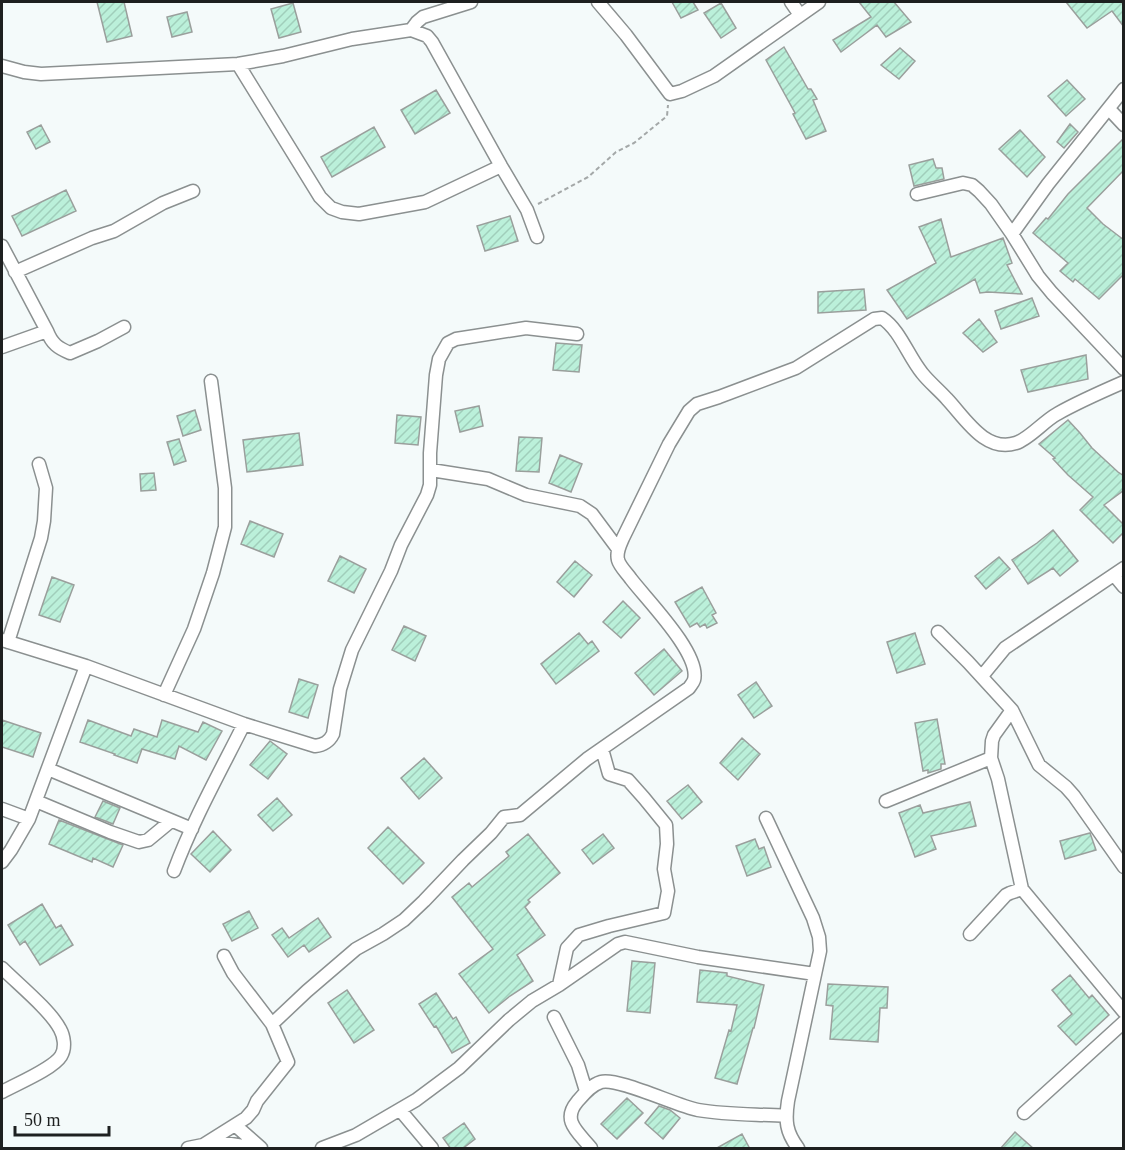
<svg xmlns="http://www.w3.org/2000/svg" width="1125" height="1150" font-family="'Times New Roman',serif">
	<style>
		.building { fill: url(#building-hatch); stroke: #9a9f9c; stroke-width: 1.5 }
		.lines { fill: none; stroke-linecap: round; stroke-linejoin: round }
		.minor-casing { stroke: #8b9090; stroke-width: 15 }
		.path { stroke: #a4a8a8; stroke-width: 2; stroke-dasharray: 4.5 3; stroke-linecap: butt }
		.minor { stroke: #fff; stroke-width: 12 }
	</style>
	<defs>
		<pattern id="building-hatch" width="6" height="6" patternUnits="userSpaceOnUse" patternTransform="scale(1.5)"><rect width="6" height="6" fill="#bbf0da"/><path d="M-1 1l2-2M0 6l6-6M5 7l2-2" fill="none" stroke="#a0cebb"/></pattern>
	</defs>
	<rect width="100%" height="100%" fill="#f4fafa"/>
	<path class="building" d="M97,2H124L132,36L107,42Z
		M672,2H693L698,10L681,18Z
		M859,2H894L911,22L886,37L877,25L841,52L833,40L871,17Z
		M1066,2H1124V27L1112,11L1087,28Z
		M293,3L301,32L279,38L271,9Z
		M721,3L736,28L721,38L704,13Z
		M187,12L192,32L172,37L167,17Z
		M784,47L808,89H811L817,99L813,100L826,131L806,139L793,114L795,113L766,60Z
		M900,48L915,61L899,79L881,65Z
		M1067,80L1085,99L1066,116L1048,96Z
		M436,90L450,113L415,134L401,110Z
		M1070,124L1078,132L1064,148L1057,142Z
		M41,125L50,142L36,149L27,132Z
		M374,127L385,147L332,177L321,157Z
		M1020,130L1045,157L1027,177L999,149Z
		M1124,138V170L1087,208L1103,224L1124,240V274L1099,299L1075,279L1073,282L1060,271L1068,263L1033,233L1046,218L1048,219L1068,194Z
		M933,159L936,168H942L944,179L914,186L909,165Z
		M66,190L76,211L22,236L12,216Z
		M510,216L518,241L485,251L477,226Z
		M941,219L951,257L1003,238L1012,263L1007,265L1022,294L988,292L980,293L975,279L907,319L887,290L936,263L919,227Z
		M864,289L866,310L818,313V292Z
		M1032,298L1039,316L1001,329L995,311Z
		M979,319L997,342L983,352L963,333Z
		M556,343L582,345L579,372L553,370Z
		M1086,355L1088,379L1028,392L1021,370Z
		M479,406L483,426L460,432L455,411Z
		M195,410L201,430L183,436L177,416Z
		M397,415L421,417L418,445L395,443Z
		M1068,420L1080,433L1092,448L1118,472L1124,476V490L1104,505L1124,525V532L1113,543L1080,510L1093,497L1068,475L1053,459L1055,458L1039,444Z
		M299,433L303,465L247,472L243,440Z
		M519,437L542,438L539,472L516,471Z
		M179,439L186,461L174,465L167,442Z
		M560,455L582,464L571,492L549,483Z
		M154,473L156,490L141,491L140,474Z
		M250,521L283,534L274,557L241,544Z
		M1053,530L1078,561L1060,576L1053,568L1028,584L1012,560L1037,543Z
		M340,556L366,569L354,593L328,581Z
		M999,557L1010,569L986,589L975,576Z
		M575,561L592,575L574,597L557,582Z
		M52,577L74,585L60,622L39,615Z
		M702,587L716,613L712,615L717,623L707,628L705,624L700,627L697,623L690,627L675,602Z
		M623,601L640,618L621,638L603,622Z
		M404,626L426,636L415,661L392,650Z
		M579,633L588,644L592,641L599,651L556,684L541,664Z
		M915,633L925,664L897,673L887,642Z
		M664,649L682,671L654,695L635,673Z
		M299,679L318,685L308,718L289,712Z
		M756,682L772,706L754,718L738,695Z
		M937,719L945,764H941V769L928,773V770L923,771L915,723Z
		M2,720L41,733L33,757L2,747Z
		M88,720L131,736L134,729L157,737L162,720L198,732L203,722L222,731L206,760L179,746L175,759L142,749L137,763L114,755L115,754L80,742Z
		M742,738L760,754L738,780L720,763Z
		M270,741L287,754L268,779L250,765Z
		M424,758L442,778L419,799L401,778Z
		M688,785L702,802L682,819L667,801Z
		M277,798L292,815L273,831L258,815Z
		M103,801L120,808L113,824L95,817Z
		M970,802L976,826L931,836L936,849L915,857L899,813L920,805L923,813Z
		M59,820L123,845L113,867L93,858L92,862L49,844Z
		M388,827L424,863L403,884L368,848Z
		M213,831L231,850L210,872L191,854Z
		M1090,833L1096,850L1065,859L1060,841Z
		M528,834L560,873L528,900L530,902L525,907L545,935L517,955L533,981L510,996L489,1013L459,974L493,949L452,897L469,883L472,887L509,856L506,852Z
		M603,834L614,848L593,864L582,850Z
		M755,839L759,849L764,847L771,867L747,876L736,846Z
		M42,904L56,928L61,925L73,945L40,965L25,941L20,945L8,925Z
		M249,911L258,928L232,941L223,924Z
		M318,918L331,937L309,952L304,945L288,957L272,935L282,928L289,938Z
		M632,961L655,963L650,1013L627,1011Z
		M700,970L727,973V976L764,985L754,1028H753L737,1084L715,1078L729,1030L731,1031L737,1005L697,1002Z
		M1070,975L1089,998L1092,995L1109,1015L1076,1045L1058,1026L1072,1014L1052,990Z
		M828,984L888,987L887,1008H880L878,1042L830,1039L833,1006L826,1005Z
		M347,990L374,1030L354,1043L328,1003Z
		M436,993L453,1019L456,1017L470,1043L452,1053L436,1026L434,1027L419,1004Z
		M627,1098L643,1113L617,1139L601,1124Z
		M659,1106L670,1110L680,1118L663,1139L645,1123Z
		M464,1123L475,1139L462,1149H451L443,1138Z
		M1015,1132L1034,1149H1000Z
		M742,1134L750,1149H715Z"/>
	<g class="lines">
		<defs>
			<path id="minor" d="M598,2L626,35L670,94L682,91L714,76L819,2
				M791,2L800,15
				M411,30L417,22L423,17L471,2
				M238,64L320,197L331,208L342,212L359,214L425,202L501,166
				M2,66L24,72L41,74L238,64L283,56L352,39L411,30L427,36L432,42L501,166L527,210L537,237
				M1109,109L1124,125
				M917,194L963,183L972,185L979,191L991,204L1012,234L1038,276L1052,293L1124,369
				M1012,234L1048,184L1124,89
				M2,246L47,331C52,344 58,348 70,353L98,341L124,327
				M15,272L92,238L114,231L163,203L193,191
				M2,347L47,331
				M431,470L488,479L526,495L580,506L592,514L618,549
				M1114,575L1124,587
				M938,632L968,662L1012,710L1039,765L1066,787L1074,796L1124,867
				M2,640L86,666L244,724L315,746C324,745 329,742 333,734L340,689L352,650L391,571L401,545L427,495L430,485V453L436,375L439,359L448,343L456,339L526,328L577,334
				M8,642L41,538L44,521L46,488L39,464
				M982,676L1005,648L1124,568
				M164,695L194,629L213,573L225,527V488L211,381
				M1012,710L994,735L992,741L991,758L998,779L1022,889L1124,1012
				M48,769L192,829
				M36,801L110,832L139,842L148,840L171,821
				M886,801L991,758
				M2,809L29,819
				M766,818L813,918L819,937L820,951L788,1101C785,1121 786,1132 798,1148
				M2,862L11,850L29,819L86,666
				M174,871C193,820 220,772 244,724
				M970,934L1006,895L1010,893L1022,889
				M2,968C18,984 50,1010 60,1029C64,1036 66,1048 61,1056C53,1069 16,1084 2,1092
				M559,985L567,948L579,935L609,926L664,913L668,891L664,869L667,844L666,825L644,798L628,780L609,774L602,749
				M554,1017L578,1065L586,1091
				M272,1024L307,991L356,949L383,934L404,920L424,901L463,860L491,833L504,817L520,815L587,759L689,688C691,685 693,683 694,680C701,654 647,600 631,579C627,573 620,567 618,560C616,552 620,545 623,538L669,444L689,411L697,404L719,397L796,368L874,319L882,318C900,330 908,356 922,373C929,382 939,390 947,399C965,418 985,453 1016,443C1029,439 1044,421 1057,414C1078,402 1101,392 1124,382
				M400,1110L432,1148
				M1024,1113L1124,1022
				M236,1126L261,1148
				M211,1141L257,1148
				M188,1148L203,1145L246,1118L253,1110L257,1101L288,1062L272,1024L233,973L224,956
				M322,1148L356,1135L416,1100L459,1068L509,1020L532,1001L559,985L618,944L625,942L698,957L815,974
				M591,1148C579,1133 561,1121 577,1102C584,1094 591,1085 601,1082C617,1077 677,1106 698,1110C727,1115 756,1114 786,1116"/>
		</defs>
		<use href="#minor" class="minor-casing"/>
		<path class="path" d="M538,204L588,177L616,152L634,143L667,116L668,105"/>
		<use href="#minor" class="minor"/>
	</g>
	<rect width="1125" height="1150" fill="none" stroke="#1e2020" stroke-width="6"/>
	<path d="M15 1126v9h94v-9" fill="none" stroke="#1e2020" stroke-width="3"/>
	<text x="24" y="1126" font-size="18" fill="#1e2020" stroke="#f4fafa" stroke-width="4.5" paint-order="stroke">50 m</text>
</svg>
